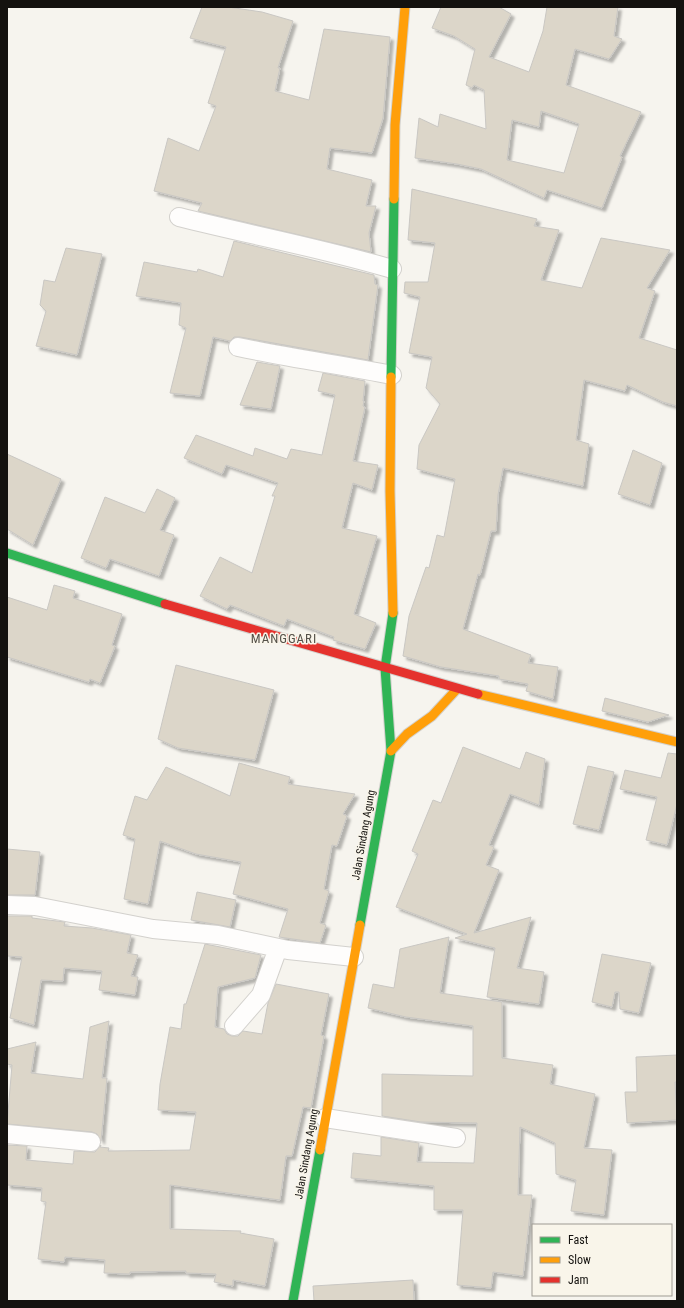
<svg xmlns="http://www.w3.org/2000/svg" width="684" height="1308" font-family="'Roboto Condensed',sans-serif">
	<style>
		.building { fill: #dcd6c9; stroke: #c9c7c3; fill-rule: evenodd; filter: url(#shadow) }
		.lines { fill: none; stroke-linecap: round; stroke-linejoin: round }
		.street-casing { stroke: #d3d1cd; stroke-width: 20 }
		.fast-casing { stroke: #d3d1cd; stroke-width: 11 }
		.slow-casing { stroke: #d3d1cd; stroke-width: 11 }
		.jam-casing { stroke: #d3d1cd; stroke-width: 11 }
		.street { stroke: #fefdfc; stroke-width: 18 }
		.fast { stroke: #30b455; stroke-width: 9 }
		.slow { stroke: #ff9f0a; stroke-width: 9 }
		.jam { stroke: #e5322d; stroke-width: 9 }
		.labels { text-anchor: middle; stroke-width: 3; stroke-linejoin: round; paint-order: stroke }
		.street-label { font-size: 11px; fill: #14120f; stroke: #f9f5ea }
		.quarter-label { font-size: 13px; letter-spacing: 1px; fill: #555149; stroke: #f9f5ea }
	</style>
	<defs>
		<filter id="shadow"><feDropShadow dx="3.5" dy="3.5" stdDeviation="1" flood-color="#0004"/></filter>
	</defs>
	<rect width="100%" height="100%" fill="#f6f4ee"/>
	<path class="building" d="M202,7H228L262,12L293,21L278,68H280L275,91L309,100L324,29L390,37L383,118L372,153L330,148L327,169L372,180L366,206H376L369,233L371,252L198,211L202,203L154,191L168,138L199,151L216,106L208,103L226,47L190,38Z
		M441,7H499L511,14L489,57L529,72L543,31L547,7H618L614,36L622,39L609,59L575,49L566,85L641,112L620,156L622,157L602,208L547,190L544,198L481,169L457,164L415,158L419,118L438,127L440,114L486,129L484,90L474,85L472,88L466,85L475,49L454,36L432,28ZM541,111L579,124L564,173L507,160L512,120L539,127Z
		M412,189L537,219L534,226L559,230L541,280L582,288L601,238L670,250L647,288L655,291L639,338L677,350V406L663,402L627,385L625,391L584,380L576,440L589,444L583,486L503,468L498,495L496,531H491L480,575L478,574L463,629L531,655L528,663L558,667L553,699L526,691L528,684L499,679V676L441,667L403,656L409,616L426,567L429,568L437,535L444,537L455,479L417,469L419,445L440,404L426,388L432,357L409,353L420,297L404,293L405,282H428L435,243L408,240Z
		M234,241L374,275L375,284L378,285L368,360L240,337H234L230,341L213,337L200,396L170,393L186,328L179,325L181,303L136,296L144,262L197,272L198,269L223,277Z
		M66,248L102,254L77,355L36,346L46,311L40,305L44,280L55,282Z
		M257,362L280,366L271,409L240,405Z
		M323,373L365,381L363,401H364L363,406L365,407L353,461L378,465L372,490L353,483L342,528L377,536L354,614L376,623L365,649L333,640L334,637L287,619L284,626L230,605L227,609L200,596L220,557L252,573L275,496H272L278,483L226,465L222,474L184,458L196,435L253,456L255,448L287,459L291,449L322,455L335,395L318,391Z
		M633,450L662,463L650,505L618,494Z
		M7,454L61,479L33,545L7,529Z
		M157,489L175,498L160,530L174,535L159,576L110,559L106,568L81,558L105,497L145,513Z
		M54,585L75,591L73,598L122,614L112,645L115,646L100,683L90,679L89,682L7,657V597L47,610Z
		M176,665L274,690L255,760L178,748L158,739Z
		M605,698L669,715L648,722L602,711Z
		M463,747L520,769L526,752L545,759L539,805L510,794L489,845L494,847L486,865L499,870L474,933L531,917L517,968L544,972L539,1004L487,997L495,948L455,938L467,934L396,907L418,854L412,851L433,800L441,803Z
		M668,753L677,754V804L667,845L646,840L657,797L620,789L625,770L661,778Z
		M239,763L290,777L288,784L355,794L343,814L347,816L337,846L332,845L324,889L329,891L320,923L326,925L320,943L279,937L288,909L233,894L241,862L196,854L160,841L148,904L124,899L135,839L123,835L135,796L147,800L166,767L230,796Z
		M588,766L614,772L599,830L573,824Z
		M7,849L40,852L35,895H7Z
		M197,892L236,900L230,927L191,920Z
		M7,916H32V918L65,922L64,926L92,928L131,935L127,953L138,955L131,976L138,977L135,995L99,990L102,971L64,968L63,981L41,980L34,1025L10,1018L22,957L7,956Z
		M449,937L440,993L502,1002V1058L553,1065L550,1084L595,1094L584,1148L612,1150L604,1215L571,1211L576,1180L556,1174L555,1143L520,1127L518,1195H532L523,1276L493,1272L491,1288L457,1285L463,1210H434V1186L351,1178L353,1153L381,1156V1137L419,1143L417,1162L474,1163L477,1123L421,1122L382,1116V1074L473,1076V1026L406,1017L368,1008L373,984L394,988L400,949Z
		M205,944L261,955L255,978L218,987L215,1027L224,1029L227,1034L232,1036H238L243,1031L262,1034L268,1003L276,984L329,994L321,1035L324,1036L311,1108L303,1107L292,1156H286L280,1200L170,1185V1229L241,1231L240,1233L274,1239L265,1286L233,1280V1286L214,1282L216,1274L186,1273V1271L130,1272V1274L104,1273L105,1260L65,1257L64,1262L38,1259L46,1202L41,1201L42,1188L7,1185V1145L27,1146L26,1160L73,1164L74,1151L95,1152L101,1145L100,1147L109,1148L108,1151L190,1150L196,1112L158,1110L160,1084L170,1027L181,1029L184,1004H186Z
		M602,954L651,963L639,1013L620,1009L619,992H615L612,1007L592,1002Z
		M109,1021L102,1078H107L101,1141L97,1134L92,1132L7,1124L12,1065L7,1064V1049L36,1042L31,1073L83,1079L90,1027Z
		M677,1055V1082H675L677,1120L627,1123L625,1092H637L636,1057Z
		M413,1280L414,1301H314L313,1286Z"/>
	<g class="lines">
		<defs>
			<path id="street" d="M179,217C250,235 322,248 392,269
				M238,347C289,358 341,365 392,375
				M7,905L35,906L153,929L218,935L288,950L354,957
				M234,1026L261,995L278,948
				M325,1118L456,1138
				M7,1134L91,1142"/>
			<path id="fast" d="M391,377L394,199
				M7,553L165,604
				M360,925L391,751L385,668L393,613
				M293,1301L320,1150"/>
			<path id="slow" d="M394,199L395,125L405,7
				M391,377L390,491L393,613
				M478,694L677,742
				M391,751L407,734L432,716L457,689
				M320,1150L360,925"/>
			<path id="jam" d="M165,604L478,694"/>
		</defs>
		<use href="#street" class="street-casing"/>
		<use href="#fast" class="fast-casing"/>
		<use href="#slow" class="slow-casing"/>
		<use href="#jam" class="jam-casing"/>
		<use href="#street" class="street"/>
		<use href="#fast" class="fast"/>
		<use href="#slow" class="slow"/>
		<use href="#jam" class="jam"/>
	</g>
	<g class="labels">
		<g class="street-label">
			<text transform="translate(363 835) rotate(-80)" y="4">Jalan Sindang Agung</text>
			<text transform="translate(306 1154) rotate(-80)" y="4">Jalan Sindang Agung</text>
		</g>
		<g class="quarter-label">
			<text x="284" y="643">MANGGARI</text>
		</g>
	</g>
	<rect width="684" height="1308" fill="none" stroke="#14120f" stroke-width="16"/>
	<rect x="532" y="1224" width="140" height="72" fill="#f9f5ea" stroke="#9d9a92"/>
	<rect x="540" y="1237" width="20" height="6" fill="#30b455" stroke="#9d9a92"/>
	<text x="568" y="1244" font-size="12" fill="#14120f">Fast</text>
	<rect x="540" y="1257" width="20" height="6" fill="#ff9f0a" stroke="#9d9a92"/>
	<text x="568" y="1264" font-size="12" fill="#14120f">Slow</text>
	<rect x="540" y="1277" width="20" height="6" fill="#e5322d" stroke="#9d9a92"/>
	<text x="568" y="1284" font-size="12" fill="#14120f">Jam</text>
</svg>
